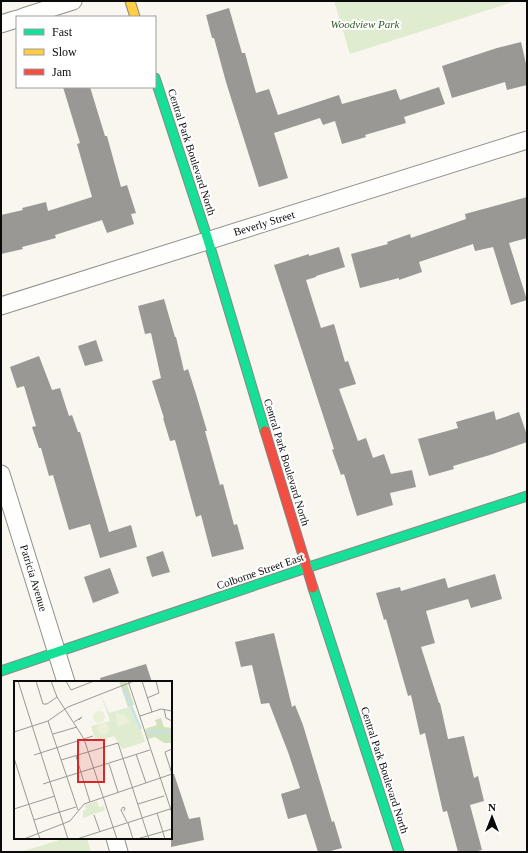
<svg xmlns="http://www.w3.org/2000/svg" width="528" height="853" font-family="Georgia,serif">
	<style>
		.green { fill: #e0eccf }
		.building { fill: #9a9894 }
		.lines { fill: none; stroke-linecap: round; stroke-linejoin: round }
		.street-casing { stroke: #91908d; stroke-width: 19 }
		.fast-casing { stroke: #888783; stroke-width: 11 }
		.slow-casing { stroke: #888783; stroke-width: 11 }
		.jam-casing { stroke: #888783; stroke-width: 11 }
		.street { stroke: #fefefc; stroke-width: 17 }
		.fast { stroke: #16e098; stroke-width: 9 }
		.slow { stroke: #ffcf43; stroke-width: 9 }
		.jam { stroke: #f24e42; stroke-width: 9 }
		.labels { text-anchor: middle; stroke-width: 4; stroke-linejoin: round; paint-order: stroke }
		.park-label { font-size: 11px; font-style: italic; fill: #2c5a21; stroke: #fff }
		.street-label { font-size: 11px; fill: #0a0a0a; stroke: #fff }
		.inset-river { fill: none; stroke: #c7e0ef; stroke-width: 2 }
		.inset-road { fill: none; stroke: #999893; stroke-width: 1 }
		.view { fill: #d62828; fill-opacity: 0.15; stroke: #d62828; stroke-width: 2 }
		.inset-edge { fill: none; stroke: #0a0a0a; stroke-width: 2 }
	</style>
	<rect width="100%" height="100%" fill="#f8f6ee"/>
	<path class="green" d="M334,1H516L350,54Z
		M66,838H87L91,852H20Z"/>
	<path class="building" d="M229,8L242,53H245L256,93L269,89L278,115L339,95L342,104L396,89L400,100L439,87L445,104L404,117L406,123L365,135L366,137L342,144L335,121L323,125L320,118L274,133L288,178L259,187L226,82L214,38H212L206,15Z
		M521,42L527,68V85L507,90L505,82L452,98L442,66L497,48Z
		M63,87H90L105,136H107L121,187L127,185L136,213L131,214L134,224L107,233L102,220L55,235L56,238L22,247L23,249L1,254V215L23,210L22,208L46,202L48,211L92,197L77,144L80,143Z
		M527,197V238L509,243L527,300L511,305L493,247L475,251L473,244L419,262L422,272L399,280V278L360,288L351,254L388,244L387,242L410,234L411,238L466,219L465,214Z
		M339,247L345,267L316,276V277L306,280L321,328L334,324L345,362L348,361L356,384L339,389L358,441L366,438L373,458L384,454L391,474L412,470L416,487L390,493L393,505L357,516L344,474L341,475L332,450L334,449L274,265L309,254V256Z
		M164,299L175,337H176L184,371L188,369L196,394L207,431H205L220,485L223,484L234,525L237,524L244,549L212,557L201,515L196,517L175,440L170,441L163,418H164L152,381L161,378L151,333L145,334L138,306Z
		M96,340L103,361L85,366L78,346Z
		M39,356L52,390L60,388L69,416L72,415L78,432H80L109,532L131,525L137,547L100,558L90,524L69,530L53,475L49,476L41,448H39L32,427L36,426L24,386L17,388L10,367Z
		M494,411L496,420L519,412L527,435V442L490,455L453,466L454,469L429,476L418,439L458,428L456,422Z
		M163,551L170,572L152,577L146,557Z
		M110,568L119,593L93,603L84,577Z
		M495,574L502,599L471,608L468,599L426,611L435,643L421,647L439,703H440L448,739L464,736L474,778L478,776L484,801L470,805L482,850L473,852H458L447,811L443,812L425,733L420,735L411,695L408,696L386,619L384,620L376,593L400,587L401,591L445,578L448,588Z
		M274,633L292,707L295,705L303,725L332,822L334,821L342,848L327,852H318L306,814L288,819L281,794L300,788L288,752L269,703L261,704L252,665L241,667L235,642Z
		M146,664L152,682H101L100,678Z
		M171,774H174L189,819L200,817L204,840L171,847Z"/>
	<g class="lines">
		<defs>
			<path id="street" d="M23,17L73,1
				M1,24L17,19
				M1,306L527,140
				M1,474L66,682
				M115,838L119,852"/>
			<path id="fast" d="M155,78L208,240L265,431
				M313,588L399,852
				M1,671L306,568L527,496"/>
			<path id="slow" d="M130,1L135,17"/>
			<path id="jam" d="M265,431L313,588"/>
		</defs>
		<use href="#street" class="street-casing"/>
		<use href="#fast" class="fast-casing"/>
		<use href="#slow" class="slow-casing"/>
		<use href="#jam" class="jam-casing"/>
		<use href="#street" class="street"/>
		<use href="#fast" class="fast"/>
		<use href="#slow" class="slow"/>
		<use href="#jam" class="jam"/>
	</g>
	<g class="labels">
		<g class="park-label">
			<text x="365" y="28">Woodview Park</text>
		</g>
		<g class="street-label">
			<text transform="translate(192 152) rotate(72)" y="4">Central Park Boulevard North</text>
			<text transform="translate(264 223) rotate(-17)" y="4">Beverly Street</text>
			<text transform="translate(287 462) rotate(73)" y="4">Central Park Boulevard North</text>
			<text transform="translate(260 571) rotate(-19)" y="4">Colborne Street East</text>
			<text transform="translate(34 578) rotate(73)" y="4">Patricia Avenue</text>
			<text transform="translate(385 770) rotate(72)" y="4">Central Park Boulevard North</text>
		</g>
	</g>
	<g transform="translate(14 681)">
		<rect width="158" height="158" fill="#f8f6ee"/>
		<path d="M87,14L95,32L119,25L131,61L108,68L100,55L82,61L77,45L96,40ZM83,120L85,126L90,125L91,129L69,137V130L72,129L71,124Z" fill="#e0eccf"/>
		<path d="M105,0H112L120,24L114,26ZM147,37L150,46L158,47V62H150L141,56L134,58L131,48L143,44L141,39Z" fill="#d1e2be"/>
		<path d="M79 36a6 6 0 1 1 12 0a6 6 0 1 1-12 0ZM101,32L111,34L116,42L104,45ZM83 48a6 6 0 1 1 12 0a6 6 0 1 1-12 0Z" fill="#eaf0d9"/>
		<path class="inset-river" d="M109,7L127,48M133,51H158"/>
		<path class="inset-road" d="M4,0L54,158M22,0L29,23H33L43,16M37,0L43,16L70,58L103,158M52,0L57,9L80,0M114,0L158,132M128,0L138,31M133,17L145,12L142,0M150,28L152,37L158,40M126,35L147,28L158,30M34,40L64,129M60,41L68,36L65,39M0,51L34,40L54,26L120,0M39,53L63,46M122,73L132,102M20,74L79,55M62,75L76,121M0,77L26,158M47,79L104,62L135,158M95,83L104,111M158,93L151,71L158,68M29,103L136,69M124,123L150,115M0,128L41,115M110,130L111,127L109,126L107,129L113,141M143,132L151,158M80,134L86,151M20,139L62,126M114,142L119,158M10,158L56,140L70,123L158,93M63,158L156,128M123,158L158,148"/>
		<path class="view" d="M64,59H90V101H64Z"/>
		<rect width="158" height="158" class="inset-edge"/>
	</g>
	<rect width="528" height="853" fill="none" stroke="#0a0a0a" stroke-width="4"/>
	<rect x="16" y="16" width="140" height="72" fill="#ffffff" stroke="#9d9d9d"/>
	<rect x="24" y="29" width="20" height="6" fill="#16e098" stroke="#9d9d9d"/>
	<text x="52" y="36" font-size="12" fill="#0a0a0a">Fast</text>
	<rect x="24" y="49" width="20" height="6" fill="#ffcf43" stroke="#9d9d9d"/>
	<text x="52" y="56" font-size="12" fill="#0a0a0a">Slow</text>
	<rect x="24" y="69" width="20" height="6" fill="#f24e42" stroke="#9d9d9d"/>
	<text x="52" y="76" font-size="12" fill="#0a0a0a">Jam</text>
	<g transform="translate(492 817)" stroke="#ffffff" stroke-width="3" paint-order="stroke">
	<path d="M0-3L7 15L0 10L-7 15Z" fill="#0a0a0a"/>
	<text y="-6" font-size="11" font-weight="bold" text-anchor="middle" fill="#0a0a0a">N</text>
	</g>
</svg>
